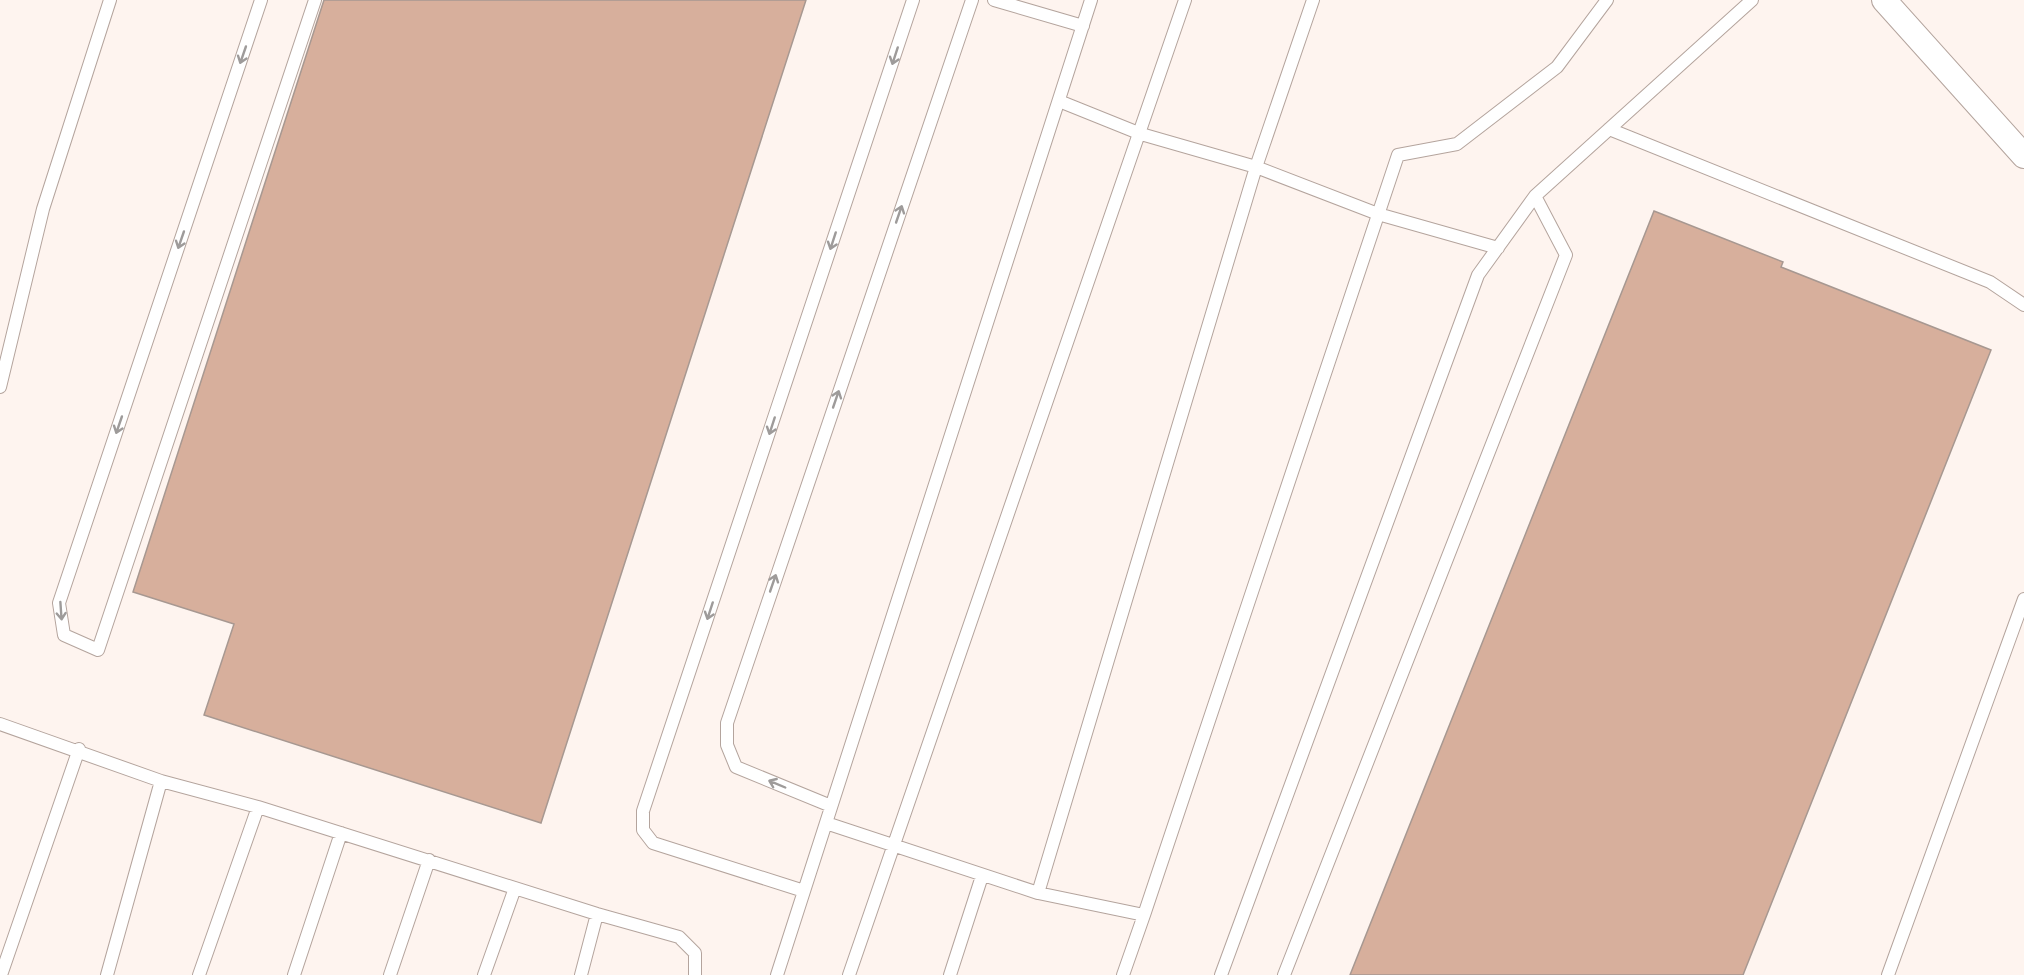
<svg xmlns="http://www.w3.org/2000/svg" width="2024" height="975" font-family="Bitter,serif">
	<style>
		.building { fill: #d7af9c; stroke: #a79891; stroke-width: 1.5 }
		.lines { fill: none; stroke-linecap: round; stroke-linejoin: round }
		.lane-casing { stroke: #b4a49d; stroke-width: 14 }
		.street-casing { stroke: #b4a49d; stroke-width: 26 }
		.lane { stroke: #fff; stroke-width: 12 }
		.street { stroke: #fff; stroke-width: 24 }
		.oneway { stroke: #9e9b9a }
	</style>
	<rect width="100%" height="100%" fill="#fef4ef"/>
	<path class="building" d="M324,0H806L541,823L204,715L234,624L133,592Z
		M1654,211L1783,262L1781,267L1991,350L1743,975H1350Z"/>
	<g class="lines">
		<defs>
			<path id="lane" d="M261,0L59,603L64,635L98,650L315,0
				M994,0L1083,26
				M1059,101L1141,134L1256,167L1378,214L1498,248
				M1609,129L1990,282L2024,305
				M0,387L43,209L110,0
				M0,724L161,781
				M831,806L736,767L727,745V723L972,0
				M826,823L1038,893L1144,915L1123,975
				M804,891L653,843L643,830V811L913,0
				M1038,893L1256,167L1313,0
				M1144,915L1398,155L1457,144L1557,67L1607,0
				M1,975L79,749
				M107,975L161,781L258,807L597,914L679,937L695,953V975
				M199,975L258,807
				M294,975L341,833
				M390,975L429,860
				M484,975L515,888
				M581,975L597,914
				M777,975L1091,0
				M849,975L1185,0
				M950,975L982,876
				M1221,975L1478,275L1535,196L1752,0
				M1284,975L1566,255L1535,196
				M1888,975L2024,599"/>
			<path id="street" d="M1884,0L2024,156"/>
		</defs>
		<use href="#lane" class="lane-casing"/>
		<use href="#street" class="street-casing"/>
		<use href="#lane" class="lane"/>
		<use href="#street" class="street"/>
	</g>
	<defs><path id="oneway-shaft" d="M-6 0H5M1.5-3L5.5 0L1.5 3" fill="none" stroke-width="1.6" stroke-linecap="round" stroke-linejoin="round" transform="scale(1.5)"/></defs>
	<g class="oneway">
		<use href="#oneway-shaft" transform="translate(243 55) rotate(109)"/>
		<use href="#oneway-shaft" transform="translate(895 56) rotate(108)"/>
		<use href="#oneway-shaft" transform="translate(899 214) rotate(-71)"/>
		<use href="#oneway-shaft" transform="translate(181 240) rotate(109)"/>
		<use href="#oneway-shaft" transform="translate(833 241) rotate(108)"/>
		<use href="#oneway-shaft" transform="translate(836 399) rotate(-71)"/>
		<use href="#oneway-shaft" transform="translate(119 425) rotate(109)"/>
		<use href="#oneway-shaft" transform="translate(772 426) rotate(108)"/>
		<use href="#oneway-shaft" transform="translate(773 583) rotate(-71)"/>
		<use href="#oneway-shaft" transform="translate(61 611) rotate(86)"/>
		<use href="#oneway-shaft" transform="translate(710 611) rotate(108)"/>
		<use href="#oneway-shaft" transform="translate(777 784) rotate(-157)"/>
	</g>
</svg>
